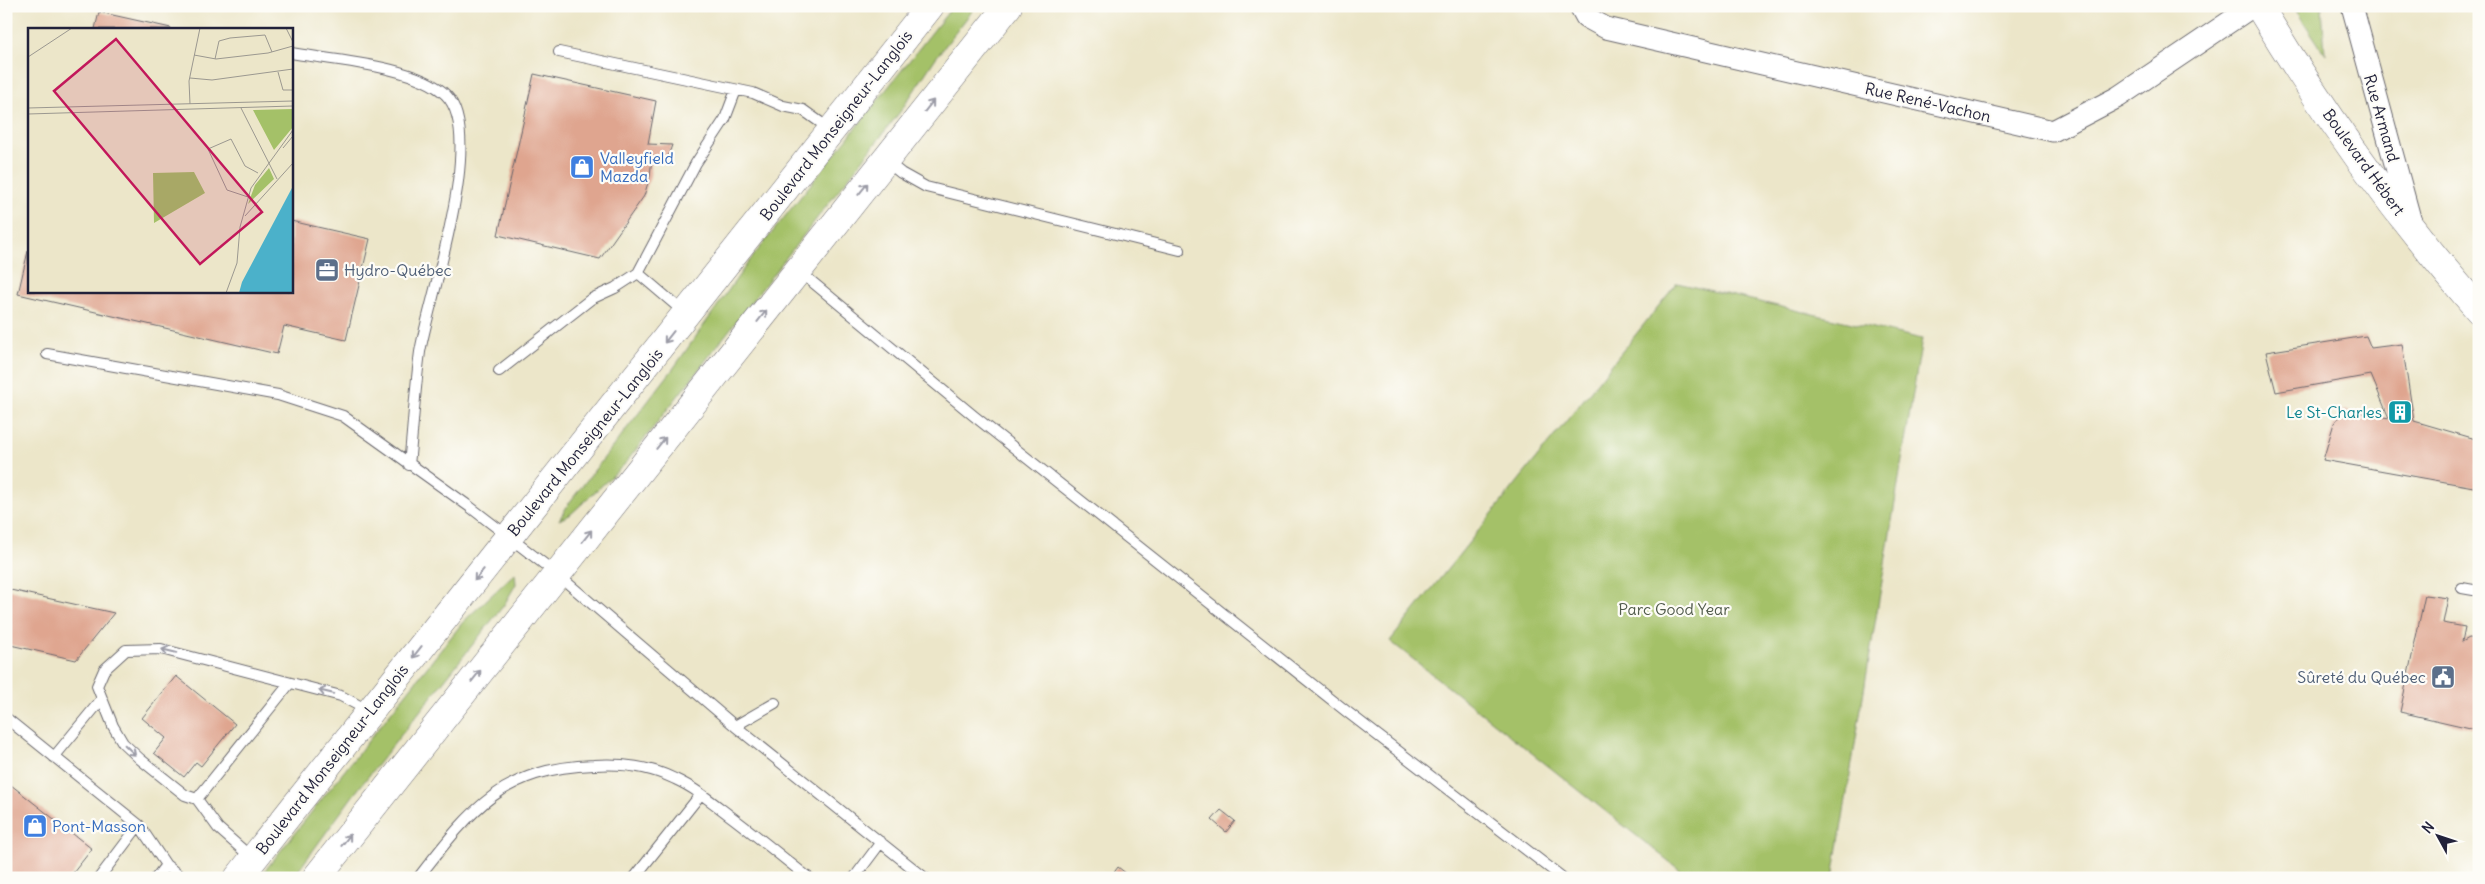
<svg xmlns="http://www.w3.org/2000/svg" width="2485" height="884" font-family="Delius,sans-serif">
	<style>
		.green { fill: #a4c168; stroke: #637252 }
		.building { fill: #dfa58f }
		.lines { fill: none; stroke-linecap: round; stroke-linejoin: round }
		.lane-casing { stroke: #69676d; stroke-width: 12 }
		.street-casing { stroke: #69676d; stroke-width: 23 }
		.secondary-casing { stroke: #69676d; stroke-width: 29 }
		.highway-casing { stroke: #69676d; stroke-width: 29 }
		.lane { stroke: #fff; stroke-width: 10 }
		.street { stroke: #fff; stroke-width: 21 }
		.secondary { stroke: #fff; stroke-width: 28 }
		.highway { stroke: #fff; stroke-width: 28 }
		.oneway { stroke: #9c9ca7 }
		.labels { text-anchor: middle; stroke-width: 4.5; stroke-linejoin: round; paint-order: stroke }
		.street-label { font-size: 16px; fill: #22223b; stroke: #fdfcf7 }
		.shop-label { font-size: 16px; fill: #366cbe; stroke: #fdfcf7; text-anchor: start }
		.service-label { font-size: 16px; fill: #4e5e75; stroke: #fdfcf7; text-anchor: start }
		.culture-label { font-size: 16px; fill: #0d838f; stroke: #fdfcf7; text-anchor: end }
		.park-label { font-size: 16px; fill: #505a4b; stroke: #fdfcf7 }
		.inset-road { fill: none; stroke: #9b9890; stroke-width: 1 }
		.view { fill: #c2185b; fill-opacity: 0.15; stroke: #c2185b; stroke-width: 2.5 }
		.inset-edge { fill: none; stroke: #22223b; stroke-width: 2.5 }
	</style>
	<rect width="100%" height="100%" fill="#fdfcf7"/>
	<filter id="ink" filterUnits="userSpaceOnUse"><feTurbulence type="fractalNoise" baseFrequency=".02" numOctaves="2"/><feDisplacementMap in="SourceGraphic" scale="10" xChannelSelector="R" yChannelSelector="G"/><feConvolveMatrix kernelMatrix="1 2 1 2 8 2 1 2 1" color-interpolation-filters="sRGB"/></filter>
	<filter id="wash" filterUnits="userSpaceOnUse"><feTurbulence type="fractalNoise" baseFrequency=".0096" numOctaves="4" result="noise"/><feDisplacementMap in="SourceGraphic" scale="20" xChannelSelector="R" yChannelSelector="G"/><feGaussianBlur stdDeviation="1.12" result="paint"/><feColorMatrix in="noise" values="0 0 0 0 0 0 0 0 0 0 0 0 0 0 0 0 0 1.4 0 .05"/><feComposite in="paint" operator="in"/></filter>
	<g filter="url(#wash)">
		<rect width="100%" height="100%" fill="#ece6c9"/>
		<path class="green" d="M953,6H976L935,59L900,112L624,465L571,514L559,520L569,503L673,369L747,264Z
			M2293,6H2322L2325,54Z
			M1677,283L1922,339L1833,878H1690L1390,641Z
			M515,573L516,584L504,605L352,797L293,878H259L463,622Z"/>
		<g id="blocks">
			<path class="building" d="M99,12L171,28V29H95Z
				M534,74L656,101L648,144L672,145L667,159L652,157L650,176L644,196L600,259L498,235Z
				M291,221L370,239L346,340L284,326L277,354L18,294L28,251L29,291H291Z
				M2366,336L2371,348L2402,344L2414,421L2479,440V488L2323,460L2334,423L2345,410L2389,418L2371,375L2276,392L2266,352Z
				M6,589L114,613L76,660L6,644Z
				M2425,595L2448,598L2443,623L2465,627L2462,642L2469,638L2479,639V730L2400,712Z
				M176,676L235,724L201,766L196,762L184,777L154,753L166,738L142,718Z
				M6,781L92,849L69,878H6Z
				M1221,810L1235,821L1226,832L1212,820Z
				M1118,867L1132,878H1110Z"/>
		</g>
	</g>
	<g filter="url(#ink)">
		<use href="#blocks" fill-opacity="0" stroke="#69676d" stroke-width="1"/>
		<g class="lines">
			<defs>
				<path id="lane" d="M559,52L753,93L783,106L803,110L831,130
					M291,53C331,60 418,66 446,95C487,136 429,297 420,352C415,389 413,427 409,465
					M886,161L901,173L926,187L1180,250
					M799,271L974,416L1346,711L1563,878
					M638,273L685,313
					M47,354L278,395L343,416L470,507L557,574L735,726L925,878
					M499,371L591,299L615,288L638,273L696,163L725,119L736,90
					M2462,588L2479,591
					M6,718L139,825L166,865L182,878
					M735,726L775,703
					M54,757L101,700
					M197,799L290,683
					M252,858L218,828L197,799L185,795L140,759L123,743L113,726L97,686L104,670L126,650L161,649L341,696L369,711
					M99,878L139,825
					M156,878L166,865
					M418,878C471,810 502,768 594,765C621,763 651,767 675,779C695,788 712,802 729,815C756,835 782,857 809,878
					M634,878L701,794
					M854,878L881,842"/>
				<path id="street" d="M1580,6L1586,17L1606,28L2053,131L2118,97L2253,6
					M2352,6L2411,222"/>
				<path id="secondary" d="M2259,6C2323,113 2397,216 2479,310"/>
				<path id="highway" d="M238,878L930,6
					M316,878L1008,6"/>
			</defs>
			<use href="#lane" class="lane-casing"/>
			<use href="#street" class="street-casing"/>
			<use href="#secondary" class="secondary-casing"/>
			<use href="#highway" class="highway-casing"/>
			<use href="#lane" class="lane"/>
			<use href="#street" class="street"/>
			<use href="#secondary" class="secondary"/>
			<use href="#highway" class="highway"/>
		</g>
		<defs><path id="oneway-shaft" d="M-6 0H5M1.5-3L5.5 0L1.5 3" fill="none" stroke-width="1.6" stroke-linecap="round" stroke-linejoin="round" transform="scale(1.25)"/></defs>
		<g class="oneway">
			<use href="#oneway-shaft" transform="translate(929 106) rotate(-52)"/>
			<use href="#oneway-shaft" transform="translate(863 189) rotate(-51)"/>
			<use href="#oneway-shaft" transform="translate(762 316) rotate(-52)"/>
			<use href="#oneway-shaft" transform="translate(669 337) rotate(128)"/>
			<use href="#oneway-shaft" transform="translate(661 443) rotate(-51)"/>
			<use href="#oneway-shaft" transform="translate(587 536) rotate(-52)"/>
			<use href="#oneway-shaft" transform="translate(479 575) rotate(129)"/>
			<use href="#oneway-shaft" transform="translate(169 651) rotate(-166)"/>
			<use href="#oneway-shaft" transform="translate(417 652) rotate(128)"/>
			<use href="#oneway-shaft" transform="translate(476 676) rotate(-51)"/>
			<use href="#oneway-shaft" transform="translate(326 692) rotate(-166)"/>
			<use href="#oneway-shaft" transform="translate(130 750) rotate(44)"/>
			<use href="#oneway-shaft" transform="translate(346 840) rotate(-52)"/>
		</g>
	</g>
	<defs>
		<symbol id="shop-square" viewBox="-11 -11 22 22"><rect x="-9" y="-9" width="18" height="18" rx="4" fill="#3f7fe0" stroke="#fdfcf7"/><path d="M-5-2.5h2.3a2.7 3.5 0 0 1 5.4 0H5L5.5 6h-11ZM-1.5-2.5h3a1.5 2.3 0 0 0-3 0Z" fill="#fff"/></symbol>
		<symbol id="office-square" viewBox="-11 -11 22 22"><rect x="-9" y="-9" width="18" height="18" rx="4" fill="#5c6f8a" stroke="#fdfcf7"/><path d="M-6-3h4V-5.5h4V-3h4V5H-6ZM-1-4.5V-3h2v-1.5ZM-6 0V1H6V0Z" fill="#fff"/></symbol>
		<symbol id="building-square" viewBox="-11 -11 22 22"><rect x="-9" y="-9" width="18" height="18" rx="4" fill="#0f9aa8" stroke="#fdfcf7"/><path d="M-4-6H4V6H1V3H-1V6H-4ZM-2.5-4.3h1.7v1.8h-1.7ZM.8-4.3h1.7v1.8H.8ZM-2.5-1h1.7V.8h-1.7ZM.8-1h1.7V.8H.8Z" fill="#fff"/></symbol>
		<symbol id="civic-square" viewBox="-11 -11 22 22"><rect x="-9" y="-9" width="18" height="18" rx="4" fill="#5c6f8a" stroke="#fdfcf7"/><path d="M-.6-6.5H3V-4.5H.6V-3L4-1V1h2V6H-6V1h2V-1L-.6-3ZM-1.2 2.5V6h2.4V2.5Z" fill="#fff"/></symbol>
	</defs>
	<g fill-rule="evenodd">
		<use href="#shop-square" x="568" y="153" width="28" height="28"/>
		<use href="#office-square" x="313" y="256" width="28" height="28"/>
		<use href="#building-square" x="2386" y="398" width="28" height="28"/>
		<use href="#civic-square" x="2429" y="663" width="28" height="28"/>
		<use href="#shop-square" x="21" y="812" width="28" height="28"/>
	</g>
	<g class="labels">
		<g class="street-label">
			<text transform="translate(1928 102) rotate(13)" y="6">Rue René-Vachon</text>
			<text transform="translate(2382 118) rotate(74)" y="6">Rue Armand</text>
			<text transform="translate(836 125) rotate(-52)" y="6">Boulevard Monseigneur-Langlois</text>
			<text transform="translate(2364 162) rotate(54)" y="6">Boulevard Hébert</text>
			<text transform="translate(585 442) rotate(-51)" y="6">Boulevard Monseigneur-Langlois</text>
			<text transform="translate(332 759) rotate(-52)" y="6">Boulevard Monseigneur-Langlois</text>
		</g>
		<g class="shop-label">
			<text x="600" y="164">Valleyfield<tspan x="600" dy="18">Mazda</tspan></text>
			<text x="52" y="832">Pont-Masson</text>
		</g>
		<g class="service-label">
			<text x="344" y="276">Hydro-Québec</text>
			<text x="2426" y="683" text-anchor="end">Sûreté du Québec</text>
		</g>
		<g class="culture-label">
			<text x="2382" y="418">Le St-Charles</text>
		</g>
		<g class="park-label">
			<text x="1674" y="615">Parc Good Year</text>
		</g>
	</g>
	<g transform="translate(28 28)">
		<rect width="265" height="265" fill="#ece6c9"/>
		<path d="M265,81V99L246,122L225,82ZM241,140L246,151L220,176L227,157ZM166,144L177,165L126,195L125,145Z" fill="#a4c168"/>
		<path d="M265,158V265H211L214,254Z" fill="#4bb1ca"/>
		<path class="inset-road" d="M258,0L265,14M166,27L188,31L240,25L265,18M0,29L44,0M187,31L191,13L202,10L237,7L244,24M250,44L255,62H265M162,50L184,52L265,41M162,76L161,53L172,0M0,80L265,73M213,80L249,151M0,86L265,78M255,120L265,108M220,169L199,162L180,121L203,111L217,138L230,145M217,188L265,135M198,265L209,235L212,199L223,160L265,102"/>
		<path class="view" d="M88,11L234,184L172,236L26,63Z"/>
		<rect width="265" height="265" class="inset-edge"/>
	</g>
	<rect width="2485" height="884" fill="none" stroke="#fdfcf7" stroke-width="25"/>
	<g transform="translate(2438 836) rotate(310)" stroke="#fdfcf7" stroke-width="4" paint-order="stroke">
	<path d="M0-4L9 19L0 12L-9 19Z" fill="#22223b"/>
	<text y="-8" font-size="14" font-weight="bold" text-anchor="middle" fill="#22223b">N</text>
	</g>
</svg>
